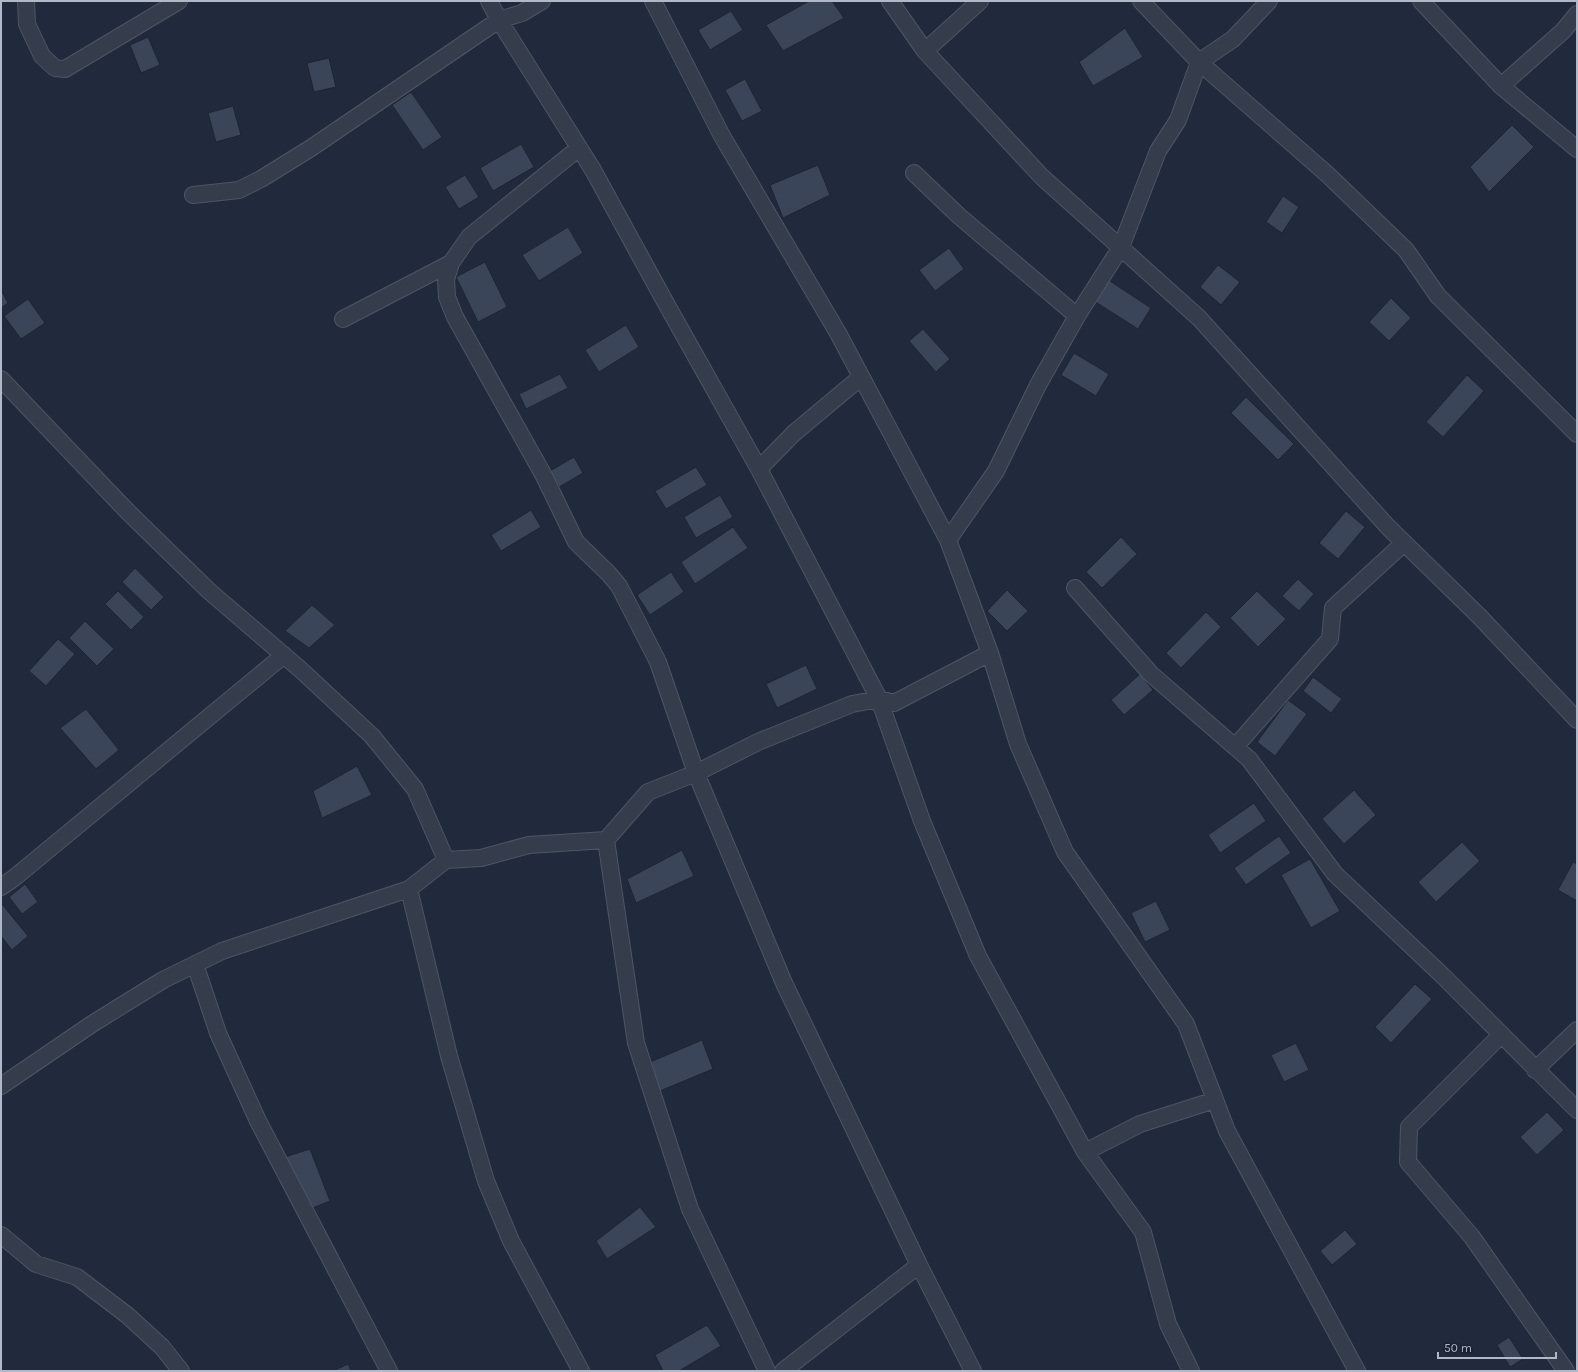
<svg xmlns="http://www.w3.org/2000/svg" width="1578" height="1372" font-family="Karla,sans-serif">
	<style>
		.building { fill: #3b4559; stroke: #1d2433 }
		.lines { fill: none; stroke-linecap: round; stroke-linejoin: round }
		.minor-casing { stroke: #4e5564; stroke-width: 18 }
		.minor { stroke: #353d4c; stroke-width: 16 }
	</style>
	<rect width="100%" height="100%" fill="#212a3c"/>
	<path class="building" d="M809,1H832L844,18L783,51L766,25Z
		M731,11L743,30L710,50L698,30Z
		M1125,28L1143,57L1093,86L1079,62Z
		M148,37L160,65L141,73L130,45Z
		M329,58L336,87L314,92L307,63Z
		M745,79L762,111L742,121L725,90Z
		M411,92L442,137L423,150L392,105Z
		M233,106L241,135L216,142L208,113Z
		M1512,125L1534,147L1489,192L1470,167Z
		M521,144L534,167L493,191L480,168Z
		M818,165L830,195L783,218L770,185Z
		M465,175L479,197L459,209L445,187Z
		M1283,196L1299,207L1282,233L1266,222Z
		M568,227L583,253L539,281L522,255Z
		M949,248L964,269L935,291L919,270Z
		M485,262L507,307L478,322L456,277Z
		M1218,265L1240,282L1221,305L1200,287Z
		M1107,279L1151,308L1138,329L1094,301Z
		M1,290L8,303L1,308Z
		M1391,298L1411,318L1389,341L1369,322Z
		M28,299L45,323L21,339L4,316Z
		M626,325L639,347L599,372L585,350Z
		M923,329L950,359L936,372L909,341Z
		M1074,353L1109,374L1096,396L1061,375Z
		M560,374L568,388L526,409L519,394Z
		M1467,375L1484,391L1443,437L1426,422Z
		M1246,397L1294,444L1278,460L1231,413Z
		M574,457L583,473L559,487L550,471Z
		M696,467L707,485L666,509L655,491Z
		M720,495L733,517L696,538L684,517Z
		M531,510L541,527L501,551L491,535Z
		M1346,511L1365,527L1338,559L1319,543Z
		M733,527L748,548L695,584L681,562Z
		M1121,537L1137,554L1102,588L1086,572Z
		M135,568L164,597L151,610L122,582Z
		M671,572L684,592L650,615L637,595Z
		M1298,579L1314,594L1299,611L1282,596Z
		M1007,590L1028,611L1007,631L987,611Z
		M118,591L144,617L131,630L105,604Z
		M1257,591L1286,619L1258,647L1230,618Z
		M312,605L335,625L309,648L285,631Z
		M1206,612L1221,627L1181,668L1166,653Z
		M85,621L114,649L97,666L69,638Z
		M58,639L75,654L46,686L29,671Z
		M806,665L817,689L777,708L766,684Z
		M1140,674L1153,690L1124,715L1111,700Z
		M1313,677L1342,699L1331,713L1303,691Z
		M1288,700L1307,714L1275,756L1257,742Z
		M86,709L119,750L96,769L60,728Z
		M357,766L372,795L322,818L313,791Z
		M1354,790L1376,815L1344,844L1322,819Z
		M1254,803L1266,821L1220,853L1208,835Z
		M1279,836L1291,853L1246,885L1234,868Z
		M1462,842L1480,861L1436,902L1418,882Z
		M682,850L694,876L636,903L627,879Z
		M1310,859L1340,911L1311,928L1281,875Z
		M1573,862L1577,864V901L1558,890Z
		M25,884L38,902L22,914L9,897Z
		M1156,901L1170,930L1145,942L1131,913Z
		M1,903L28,936L12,950L1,936Z
		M1415,984L1432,999L1391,1043L1375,1027Z
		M702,1040L713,1069L655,1093L648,1063Z
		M1296,1043L1309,1070L1284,1082L1271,1055Z
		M1547,1112L1564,1130L1537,1155L1520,1137Z
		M310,1149L330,1201L305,1211L285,1157Z
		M640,1207L656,1227L607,1259L596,1241Z
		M1345,1230L1357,1244L1332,1265L1320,1251Z
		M707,1325L721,1346L679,1371H663L655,1355Z
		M1509,1337L1523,1359L1510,1367L1497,1345Z
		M348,1364L351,1371H333Z"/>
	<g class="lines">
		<defs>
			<path id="minor" d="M26,1L27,24L42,56L55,68L65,69L179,1
				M489,1L499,20L593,170L663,298L759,469L879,699L922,821L978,956L1085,1152L1143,1232L1168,1324L1191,1371
				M653,1L722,136L838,333L948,540L990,653L1018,744L1065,852L1186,1024L1227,1131L1357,1371
				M890,1L925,51L1042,177L1199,318L1388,527L1480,617L1577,720
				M1141,1L1199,62L1327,174L1406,250L1438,296L1577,434
				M1421,1L1501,86L1577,149
				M925,51L980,1
				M1501,86L1563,31L1577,14
				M579,148L469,237L451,263L446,279L447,297L455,317L544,476L576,542L609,574L619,586L658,662L696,773L784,983L919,1265L973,1371
				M914,173L959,216L1077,316
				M193,195L239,190L261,179L311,148L499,20L522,13L542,1
				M343,319L451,263
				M1,379L127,511L209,591L301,670L372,736L415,789L446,860
				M759,469L793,434L861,377
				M948,540L996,471L1038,385L1077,316L1121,247L1158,151L1178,120L1199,62L1233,39L1269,1
				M1075,588L1151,674L1249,759L1335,874L1443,976L1577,1110
				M1235,747L1330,639L1333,608L1404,543
				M606,840L636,1043L690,1209L767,1371
				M1,887L14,878L284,655
				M409,889L449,1056L486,1181L511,1241L581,1371
				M195,964L218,1033L258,1121L389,1371
				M1501,1035L1409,1127L1408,1162L1472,1237L1566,1371
				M1535,1070L1577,1030
				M1,1086L92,1024L163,980L222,951L409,889L446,860L481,858L529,845L606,840L648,792L696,773L758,742L852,704L879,699L894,703L990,653
				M1085,1152L1140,1124L1215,1100
				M1,1235L36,1264L77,1277L127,1315L162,1347L181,1371
				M783,1371L919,1265"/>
		</defs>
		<use href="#minor" class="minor-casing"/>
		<use href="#minor" class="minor"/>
	</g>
	<rect width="1578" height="1372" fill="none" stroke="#b1b8c8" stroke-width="4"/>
	<path d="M1438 1352v6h118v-6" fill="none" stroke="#b1b8c8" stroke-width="2"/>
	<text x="1444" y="1352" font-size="12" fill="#b1b8c8" stroke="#1b2231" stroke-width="3" paint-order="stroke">50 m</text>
</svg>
